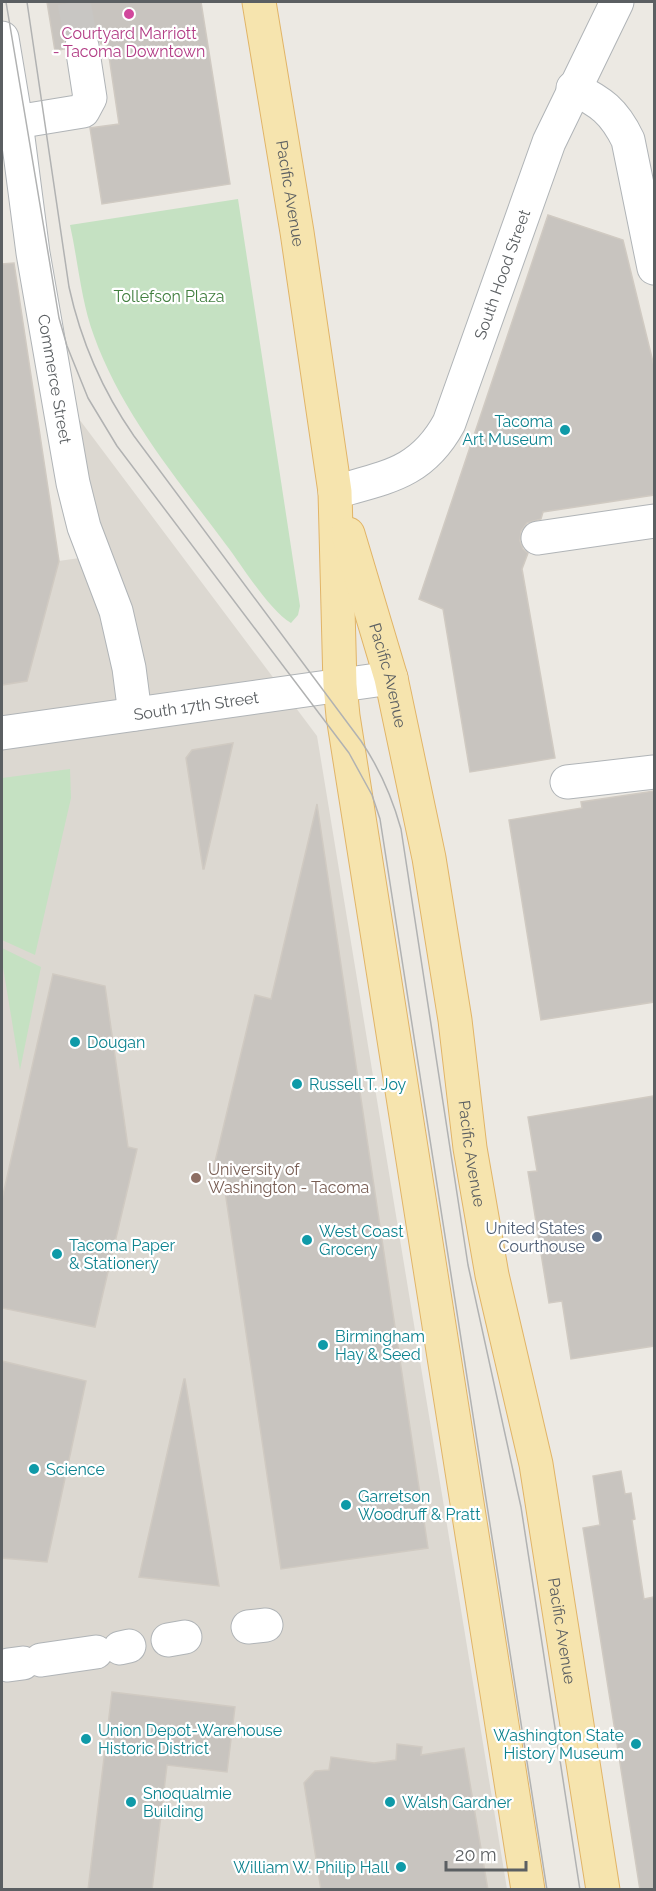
<svg xmlns="http://www.w3.org/2000/svg" width="656" height="1891" font-family="Raleway,sans-serif">
	<style>
		.education { fill: #dcd8d1 }
		.green { fill: #c5e1c2 }
		.building { fill: #c8c4bf; stroke: #d0cac2; stroke-width: 1.5 }
		.lines { fill: none; stroke-linecap: round; stroke-linejoin: round }
		.minor-tunnel { stroke: #c8c6c3; stroke-width: 33; stroke-dasharray: 33 16; stroke-linecap: butt }
		.minor-casing { stroke: #b0b4b7; stroke-width: 35 }
		.major-casing { stroke: #e1b467; stroke-width: 35 }
		.minor { stroke: #fff; stroke-width: 33 }
		.major { stroke: #f6e4ae; stroke-width: 33 }
		.tram { stroke: #b1b2b2; stroke-width: 1.5 }
		.hotel-dot { fill: #d1479c; stroke: #fff; stroke-width: 2 }
		.culture-dot { fill: #0f9aa8; stroke: #fff; stroke-width: 2 }
		.education-dot { fill: #8d6e63; stroke: #fff; stroke-width: 2 }
		.service-dot { fill: #5c6f8a; stroke: #fff; stroke-width: 2 }
		.labels { text-anchor: middle; stroke-width: 4.5; stroke-linejoin: round; paint-order: stroke }
		.hotel-label { font-size: 16px; fill: #b23c85; stroke: #fff }
		.street-label { font-size: 16px; fill: #5b5f62; stroke: #fff }
		.park-label { font-size: 16px; fill: #407e3e; stroke: #fff }
		.culture-label { font-size: 16px; fill: #0d838f; stroke: #fff; text-anchor: start }
		.education-label { font-size: 16px; fill: #785e54; stroke: #fff; text-anchor: start }
		.service-label { font-size: 16px; fill: #4e5e75; stroke: #fff; text-anchor: end }
	</style>
	<rect width="100%" height="100%" fill="#ece9e3"/>
	<path class="education" d="M76,415L317,736L507,1889H2V569L101,555Z"/>
	<path class="green" d="M238,199L300,606L298,615L291,623C269,610 243,567 227,546C178,480 122,414 94,336C81,301 78,261 70,225Z
		M70,769L71,798L35,955L2,940V778Z
		M2,948L41,967L20,1070L2,961Z"/>
	<path class="building" d="M47,2H201L230,184L102,204L90,128L119,124L107,43L101,44L96,34L88,28L80,27L70,32L64,40V49L55,51Z
		M548,215L623,240L654,366V495L543,512L541,519L527,523L521,531L520,541L523,549L528,553L522,569L555,758L470,772L443,609L419,599Z
		M14,263L59,561L27,681L2,685V264Z
		M233,743L204,869H203L186,758L192,750Z
		M654,791V1002L541,1020L509,820L582,808L581,802Z
		M317,804L428,1548L281,1569L225,1191L209,1187L255,995L271,999Z
		M53,974L105,986L128,1147L137,1149L95,1327L2,1308V1199Z
		M654,1096V1346L571,1359L562,1301L549,1303L528,1172L537,1171L528,1117Z
		M2,1361L86,1381L47,1562L2,1558Z
		M184,1379H185L219,1586L139,1577Z
		M621,1471L625,1494L631,1493L635,1519L632,1520L644,1599L654,1597V1890H640L583,1528L600,1525L593,1476Z
		M112,1692L235,1707L227,1772L167,1765L152,1890H88Z
		M397,1744L422,1747L421,1755L464,1748L488,1890H321L304,1783L315,1771L329,1770L331,1757L374,1763L396,1760Z"/>
	<g class="lines">
		<path class="minor-tunnel" d="M74,2L82,46"/>
		<defs>
			<g id="minor">
				<path id="s1" d="M2,38L16,122L33,253L73,483L84,527L116,611L129,668L135,714"/>
				<path d="M573,88C601,102 614,111 628,140L654,268"/>
				<path d="M16,122L83,111L90,98L82,46"/>
				<path id="s2" d="M335,492C386,477 421,474 449,423L549,142L617,2"/>
				<path d="M538,538L654,521"/>
				<path id="s3" d="M2,733L391,678"/>
				<path d="M567,782L654,772"/>
				<path d="M248,1627L266,1625"/>
				<path d="M168,1640L185,1637"/>
				<path d="M120,1648L129,1646"/>
				<path d="M41,1660L96,1652"/>
				<path d="M8,1665L23,1663"/>
			</g>
			<g id="major">
				<path id="s4" d="M259,2L297,232L335,492L340,685L343,716L528,1890"/>
				<path id="s5" d="M348,534L391,678L429,858L455,1020L470,1148L492,1275L536,1464L603,1890"/>
			</g>
		</defs>
		<use href="#minor" class="minor-casing"/>
		<use href="#major" class="major-casing"/>
		<use href="#minor" class="minor"/>
		<use href="#major" class="major"/>
		<path class="tram" d="M6,2L59,318L67,346L88,398L117,446L349,753L372,795L380,819L547,1890
			M27,2L69,287C81,342 102,390 134,436L361,741C380,769 392,797 401,829L468,1265L521,1507L580,1890"/>
	</g>
	<circle class="hotel-dot" cx="129" cy="14" r="6"/>
	<g class="culture-dot">
		<circle cx="565" cy="430" r="6"/>
		<circle cx="75" cy="1042" r="6"/>
		<circle cx="297" cy="1084" r="6"/>
		<circle cx="307" cy="1240" r="6"/>
		<circle cx="57" cy="1254" r="6"/>
		<circle cx="323" cy="1345" r="6"/>
		<circle cx="34" cy="1469" r="6"/>
		<circle cx="346" cy="1505" r="6"/>
		<circle cx="86" cy="1739" r="6"/>
		<circle cx="636" cy="1744" r="6"/>
		<circle cx="131" cy="1802" r="6"/>
		<circle cx="390" cy="1802" r="6"/>
		<circle cx="401" cy="1867" r="6"/>
	</g>
	<circle class="education-dot" cx="196" cy="1178" r="6"/>
	<circle class="service-dot" cx="597" cy="1237" r="6"/>
	<g class="labels">
		<g class="hotel-label">
			<text x="129" y="39">Courtyard Marriott<tspan x="129" dy="18">- Tacoma Downtown</tspan></text>
		</g>
		<g class="street-label">
			<text dy="6" stroke="none"><textPath href="#s4" startOffset="194">Pacific Avenue</textPath></text>
			<text dy="6" stroke="none"><textPath href="#s2" startOffset="296">South Hood Street</textPath></text>
			<text dy="6" stroke="none"><textPath href="#s1" startOffset="345">Commerce Street</textPath></text>
			<text dy="6" stroke="none"><textPath href="#s5" startOffset="147">Pacific Avenue</textPath></text>
			<text dy="6" stroke="none"><textPath href="#s3" startOffset="196">South 17th Street</textPath></text>
			<text dy="6" stroke="none"><textPath href="#s5" startOffset="633">Pacific Avenue</textPath></text>
			<text dy="6" stroke="none"><textPath href="#s5" startOffset="1119">Pacific Avenue</textPath></text>
		</g>
		<g class="park-label">
			<text x="169" y="302">Tollefson Plaza</text>
		</g>
		<g class="culture-label">
			<text x="553" y="427" text-anchor="end">Tacoma<tspan x="553" dy="18">Art Museum</tspan></text>
			<text x="87" y="1048">Dougan</text>
			<text x="309" y="1090">Russell T. Joy</text>
			<text x="319" y="1237">West Coast<tspan x="319" dy="18">Grocery</tspan></text>
			<text x="69" y="1251">Tacoma Paper<tspan x="69" dy="18">&amp; Stationery</tspan></text>
			<text x="335" y="1342">Birmingham<tspan x="335" dy="18">Hay &amp; Seed</tspan></text>
			<text x="46" y="1475">Science</text>
			<text x="358" y="1502">Garretson<tspan x="358" dy="18">Woodruff &amp; Pratt</tspan></text>
			<text x="98" y="1736">Union Depot-Warehouse<tspan x="98" dy="18">Historic District</tspan></text>
			<text x="624" y="1741" text-anchor="end">Washington State<tspan x="624" dy="18">History Museum</tspan></text>
			<text x="143" y="1799">Snoqualmie<tspan x="143" dy="18">Building</tspan></text>
			<text x="402" y="1808">Walsh Gardner</text>
			<text x="389" y="1873" text-anchor="end">William W. Philip Hall</text>
		</g>
		<g class="education-label">
			<text x="208" y="1175">University of<tspan x="208" dy="18">Washington - Tacoma</tspan></text>
		</g>
		<g class="service-label">
			<text x="585" y="1234">United States<tspan x="585" dy="18">Courthouse</tspan></text>
		</g>
	</g>
	<rect width="656" height="1891" fill="none" stroke="#5b5f62" stroke-width="6"/>
	<path d="M446 1861v9h80v-9" fill="none" stroke="#5b5f62" stroke-width="3"/>
	<text x="455" y="1861" font-size="18" fill="#5b5f62" stroke="#ffffff" stroke-width="4.5" paint-order="stroke">20 m</text>
</svg>
